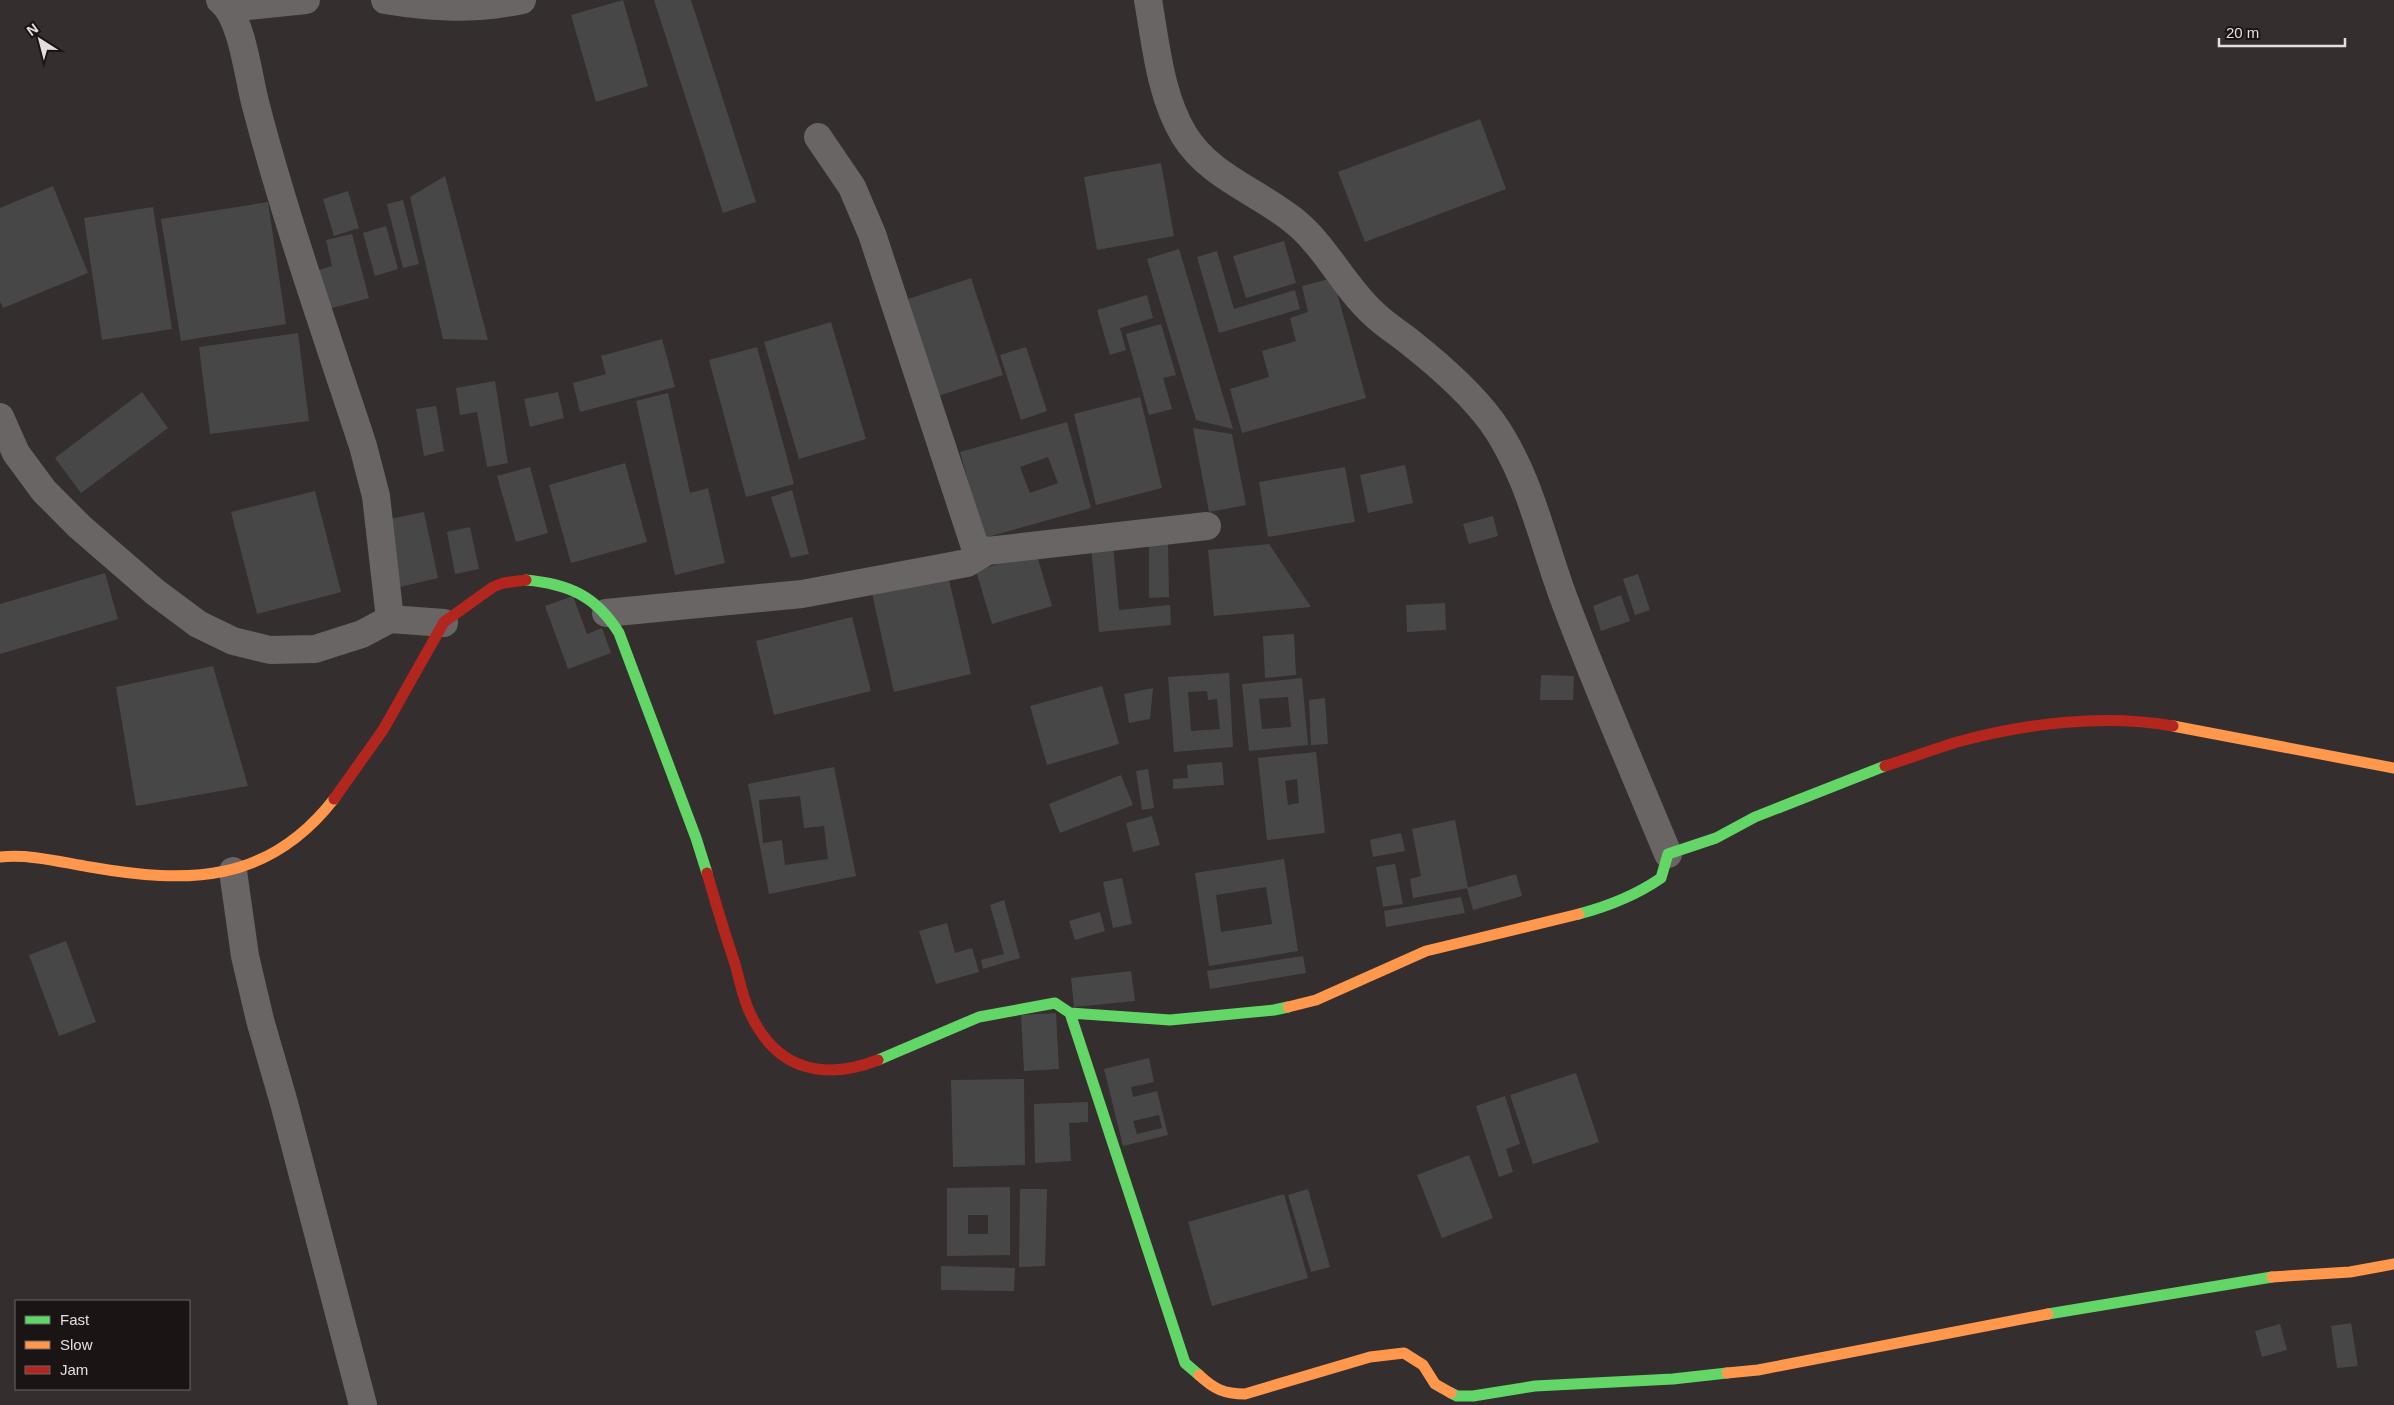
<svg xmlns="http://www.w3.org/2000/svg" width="2394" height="1405" font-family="Arial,sans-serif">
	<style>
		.building { fill: #484747; fill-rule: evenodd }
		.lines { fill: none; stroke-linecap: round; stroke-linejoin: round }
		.street { stroke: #696565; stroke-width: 28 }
		.fast { stroke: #63d668; stroke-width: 11 }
		.slow { stroke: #ff974d; stroke-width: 11 }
		.jam { stroke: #b3261e; stroke-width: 11 }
	</style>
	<rect width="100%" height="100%" fill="#342e2e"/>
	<path class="building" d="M623,0L648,86L596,102L571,15Z
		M654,0H691L756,202L723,213Z
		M1480,119L1506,189L1365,242L1338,172Z
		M1161,163L1174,236L1097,250L1084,177Z
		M445,176L488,340L443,339L410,197Z
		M53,186L88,273L3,308L0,301V208Z
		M348,191L359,228L334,236L323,199Z
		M403,200L419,264L403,268L387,204Z
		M268,202L286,324L181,341L161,219Z
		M153,207L172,329L102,340L84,218Z
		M386,226L398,269L375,276L363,233Z
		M352,234L369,298L321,311L312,272L332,266L326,240Z
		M1284,241L1296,283L1246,298L1233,256Z
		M1179,249L1233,429L1196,420L1147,259Z
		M1217,251L1234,309L1295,290L1300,309L1219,333L1197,257Z
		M971,278L1003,375L938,396L908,299Z
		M1333,278L1366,398L1242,433L1230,389L1269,377L1262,351L1296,341L1290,318L1308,312L1302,286Z
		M1147,295L1153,318L1120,328L1126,350L1110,355L1097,310Z
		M831,322L866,439L799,459L764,342Z
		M1161,324L1176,375L1163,378L1172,409L1149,415L1126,334Z
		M298,333L309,421L210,434L199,347Z
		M662,339L675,387L580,412L573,383L606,374L601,356Z
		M757,347L794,484L746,497L709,360Z
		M1026,347L1047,411L1021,420L1000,355Z
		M495,381L508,463L487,467L477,412L460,415L456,388Z
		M142,392L168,428L81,493L55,458Z
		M558,392L564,418L530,427L524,399Z
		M668,393L690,493L708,488L725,563L675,575L636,401Z
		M1140,397L1162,488L1096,505L1074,414Z
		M436,406L444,451L424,456L416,409Z
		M1067,422L1091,508L984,538L960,452ZM1048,457L1058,483L1030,493L1020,467Z
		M1193,428L1232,434L1246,505L1209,512Z
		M625,463L647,542L571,563L549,485Z
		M1405,465L1413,503L1368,513L1360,475Z
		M530,467L548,533L516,542L497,476Z
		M1345,467L1355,522L1268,537L1259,482Z
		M792,490L809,554L791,558L771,497Z
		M315,491L341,592L257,614L231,512Z
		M424,512L438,578L400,587L385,520Z
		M1493,516L1498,536L1469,544L1463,524Z
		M470,527L479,569L455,574L447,532Z
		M1149,542L1168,543L1169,597L1149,598Z
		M1269,544L1311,607L1214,616L1208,550Z
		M1113,545L1119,610L1170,605L1171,625L1099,632L1091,546Z
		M1036,552L1052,606L992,624L976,571Z
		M947,571L971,674L894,692L871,589Z
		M105,573L118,619L0,654V604Z
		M1638,574L1650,610L1635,615L1623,579Z
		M1621,595L1630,621L1601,631L1593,606Z
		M573,596L587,634L602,628L611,653L568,669L545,606Z
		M1445,603L1446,630L1407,632L1406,605Z
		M852,617L871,691L774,715L756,641Z
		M1294,634L1296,675L1265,678L1263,636Z
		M213,666L248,786L136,806L116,687Z
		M1229,673L1233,747L1174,752L1168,677ZM1207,691L1208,700L1217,699L1220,729L1191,731L1188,692Z
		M1541,675L1574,676L1573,700H1540Z
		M1302,678L1308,745L1249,751L1242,684ZM1288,697L1291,727L1262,729L1259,699Z
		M1102,686L1119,744L1047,765L1030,706Z
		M1153,688L1150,719L1129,723L1124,694Z
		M1325,698L1328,744L1311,745L1309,700Z
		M1316,752L1325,833L1267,840L1258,758ZM1297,779L1299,803L1288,805L1285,781Z
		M1222,762L1224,785L1173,789V779L1188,778L1187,765Z
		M834,767L856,876L769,894L748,784ZM800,796L804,828L824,826L828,859L785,865L782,840L763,843L759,800Z
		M1148,769L1154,808L1142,810L1136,771Z
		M1121,775L1133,805L1060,833L1049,804Z
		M1152,816L1160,845L1133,852L1126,823Z
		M1455,820L1468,888L1413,898L1410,879L1421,876L1412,829Z
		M1401,833L1405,851L1373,857L1370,840Z
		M1284,859L1298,951L1209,966L1195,873ZM1266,887L1272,924L1221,932L1216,895Z
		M1395,864L1403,904L1383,907L1376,867Z
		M1516,874L1522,896L1473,910L1467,888Z
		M1122,878L1132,924L1113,928L1103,882Z
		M1461,897L1465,913L1386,927L1384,911Z
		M1004,900L1020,958L983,969L981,960L1004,954L990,905Z
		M1100,912L1105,931L1075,940L1069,921Z
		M947,923L955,953L972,948L979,972L936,984L919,931Z
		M66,941L96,1022L59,1036L29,955Z
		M1303,956L1306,973L1210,989L1207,971Z
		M1131,971L1135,1001L1074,1007L1071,978Z
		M1056,1013L1059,1069L1024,1071L1021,1015Z
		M1149,1058L1154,1082L1131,1087L1133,1097L1157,1091L1168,1135L1123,1146L1104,1069ZM1159,1115L1162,1128L1137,1134L1133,1121Z
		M1576,1073L1599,1142L1533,1164L1510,1095Z
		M1024,1079L1025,1165L953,1167L951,1080Z
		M1505,1096L1520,1144L1506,1149L1513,1172L1499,1177L1476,1106Z
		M1088,1102V1122L1069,1123L1071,1161L1035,1163L1034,1104Z
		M1469,1155L1493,1218L1442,1238L1417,1175Z
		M1010,1187V1255L947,1256V1188ZM968,1215H988V1234H968Z
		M1020,1189H1047L1045,1266L1019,1267Z
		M1308,1189L1330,1267L1311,1272L1288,1195Z
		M1284,1194L1308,1278L1212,1306L1188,1222Z
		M941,1266L1015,1268L1014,1291L941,1290Z
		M2351,1323L2358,1366L2337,1368L2331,1326Z
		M2280,1324L2287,1350L2262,1357L2255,1331Z"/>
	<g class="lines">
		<path class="street" d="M220,0C243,18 248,78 256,106C286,221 326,333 363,446L376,496L390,619
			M385,0C433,8 474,10 522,0
			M1148,0C1156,45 1160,95 1184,135C1209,176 1257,191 1293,220C1326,246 1343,286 1374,314C1385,325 1399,333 1411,343C1440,366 1470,392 1492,422C1529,474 1542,540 1564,599C1596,685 1633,769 1668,854
			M229,8L306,0
			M0,417L16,453L44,491L80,527L155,592L198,624L233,641L270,650L315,649L362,634L390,619L444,623
			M987,551L1207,526
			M606,613L802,594L967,563L987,551L975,547L872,234L852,187L818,137
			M233,871L245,956L260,1020L284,1103L363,1405"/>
		<path class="fast" d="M526,580C569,584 596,596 619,633L696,838L707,873
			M1579,914C1609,906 1635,896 1661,878L1668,854L1716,838L1755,817L1885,766
			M1070,1013L1185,1363L1199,1375
			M878,1060L979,1017L1055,1003L1070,1013L1170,1020L1274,1010L1288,1007
			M2048,1314L2272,1277
			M1451,1393L1457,1396H1473L1535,1386L1673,1379L1727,1373"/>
		<path class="slow" d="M2173,726L2394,768
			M0,857C31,854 60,862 90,867C188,884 268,884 334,799
			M1288,1007L1316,1000L1426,951L1579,914
			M2272,1277L2350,1272L2394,1264
			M1727,1373L1758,1370L2048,1314
			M1199,1375C1214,1389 1224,1394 1245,1394L1370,1357L1404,1353L1423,1365L1435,1384L1451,1393"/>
		<path class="jam" d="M1885,766C1911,758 1936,748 1961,741C2028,723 2104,714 2173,726
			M334,799L383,730L444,622L493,587L503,583L526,580
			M707,873C716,904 725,934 735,964C740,981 743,1000 751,1015C777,1070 824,1081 878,1060"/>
	</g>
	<rect x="15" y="1300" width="175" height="90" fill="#1b1414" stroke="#6d6464"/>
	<rect x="25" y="1316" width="25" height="8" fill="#63d668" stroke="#6d6464"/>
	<text x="60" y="1325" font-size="15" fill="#e7dddd">Fast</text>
	<rect x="25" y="1341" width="25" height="8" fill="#ff974d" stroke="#6d6464"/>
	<text x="60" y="1350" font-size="15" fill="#e7dddd">Slow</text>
	<rect x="25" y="1366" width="25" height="8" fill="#b3261e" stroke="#6d6464"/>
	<text x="60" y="1375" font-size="15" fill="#e7dddd">Jam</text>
	<g transform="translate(40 40) rotate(324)" stroke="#1b1414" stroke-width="4" paint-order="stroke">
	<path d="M0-4L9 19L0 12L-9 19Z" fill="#e7dddd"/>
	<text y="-8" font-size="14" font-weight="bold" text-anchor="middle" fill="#e7dddd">N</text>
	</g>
	<path d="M2219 38v8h126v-8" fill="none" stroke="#e7dddd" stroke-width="2.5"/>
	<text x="2226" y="38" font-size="15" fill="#e7dddd" stroke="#1b1414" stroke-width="4" paint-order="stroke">20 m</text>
</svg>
